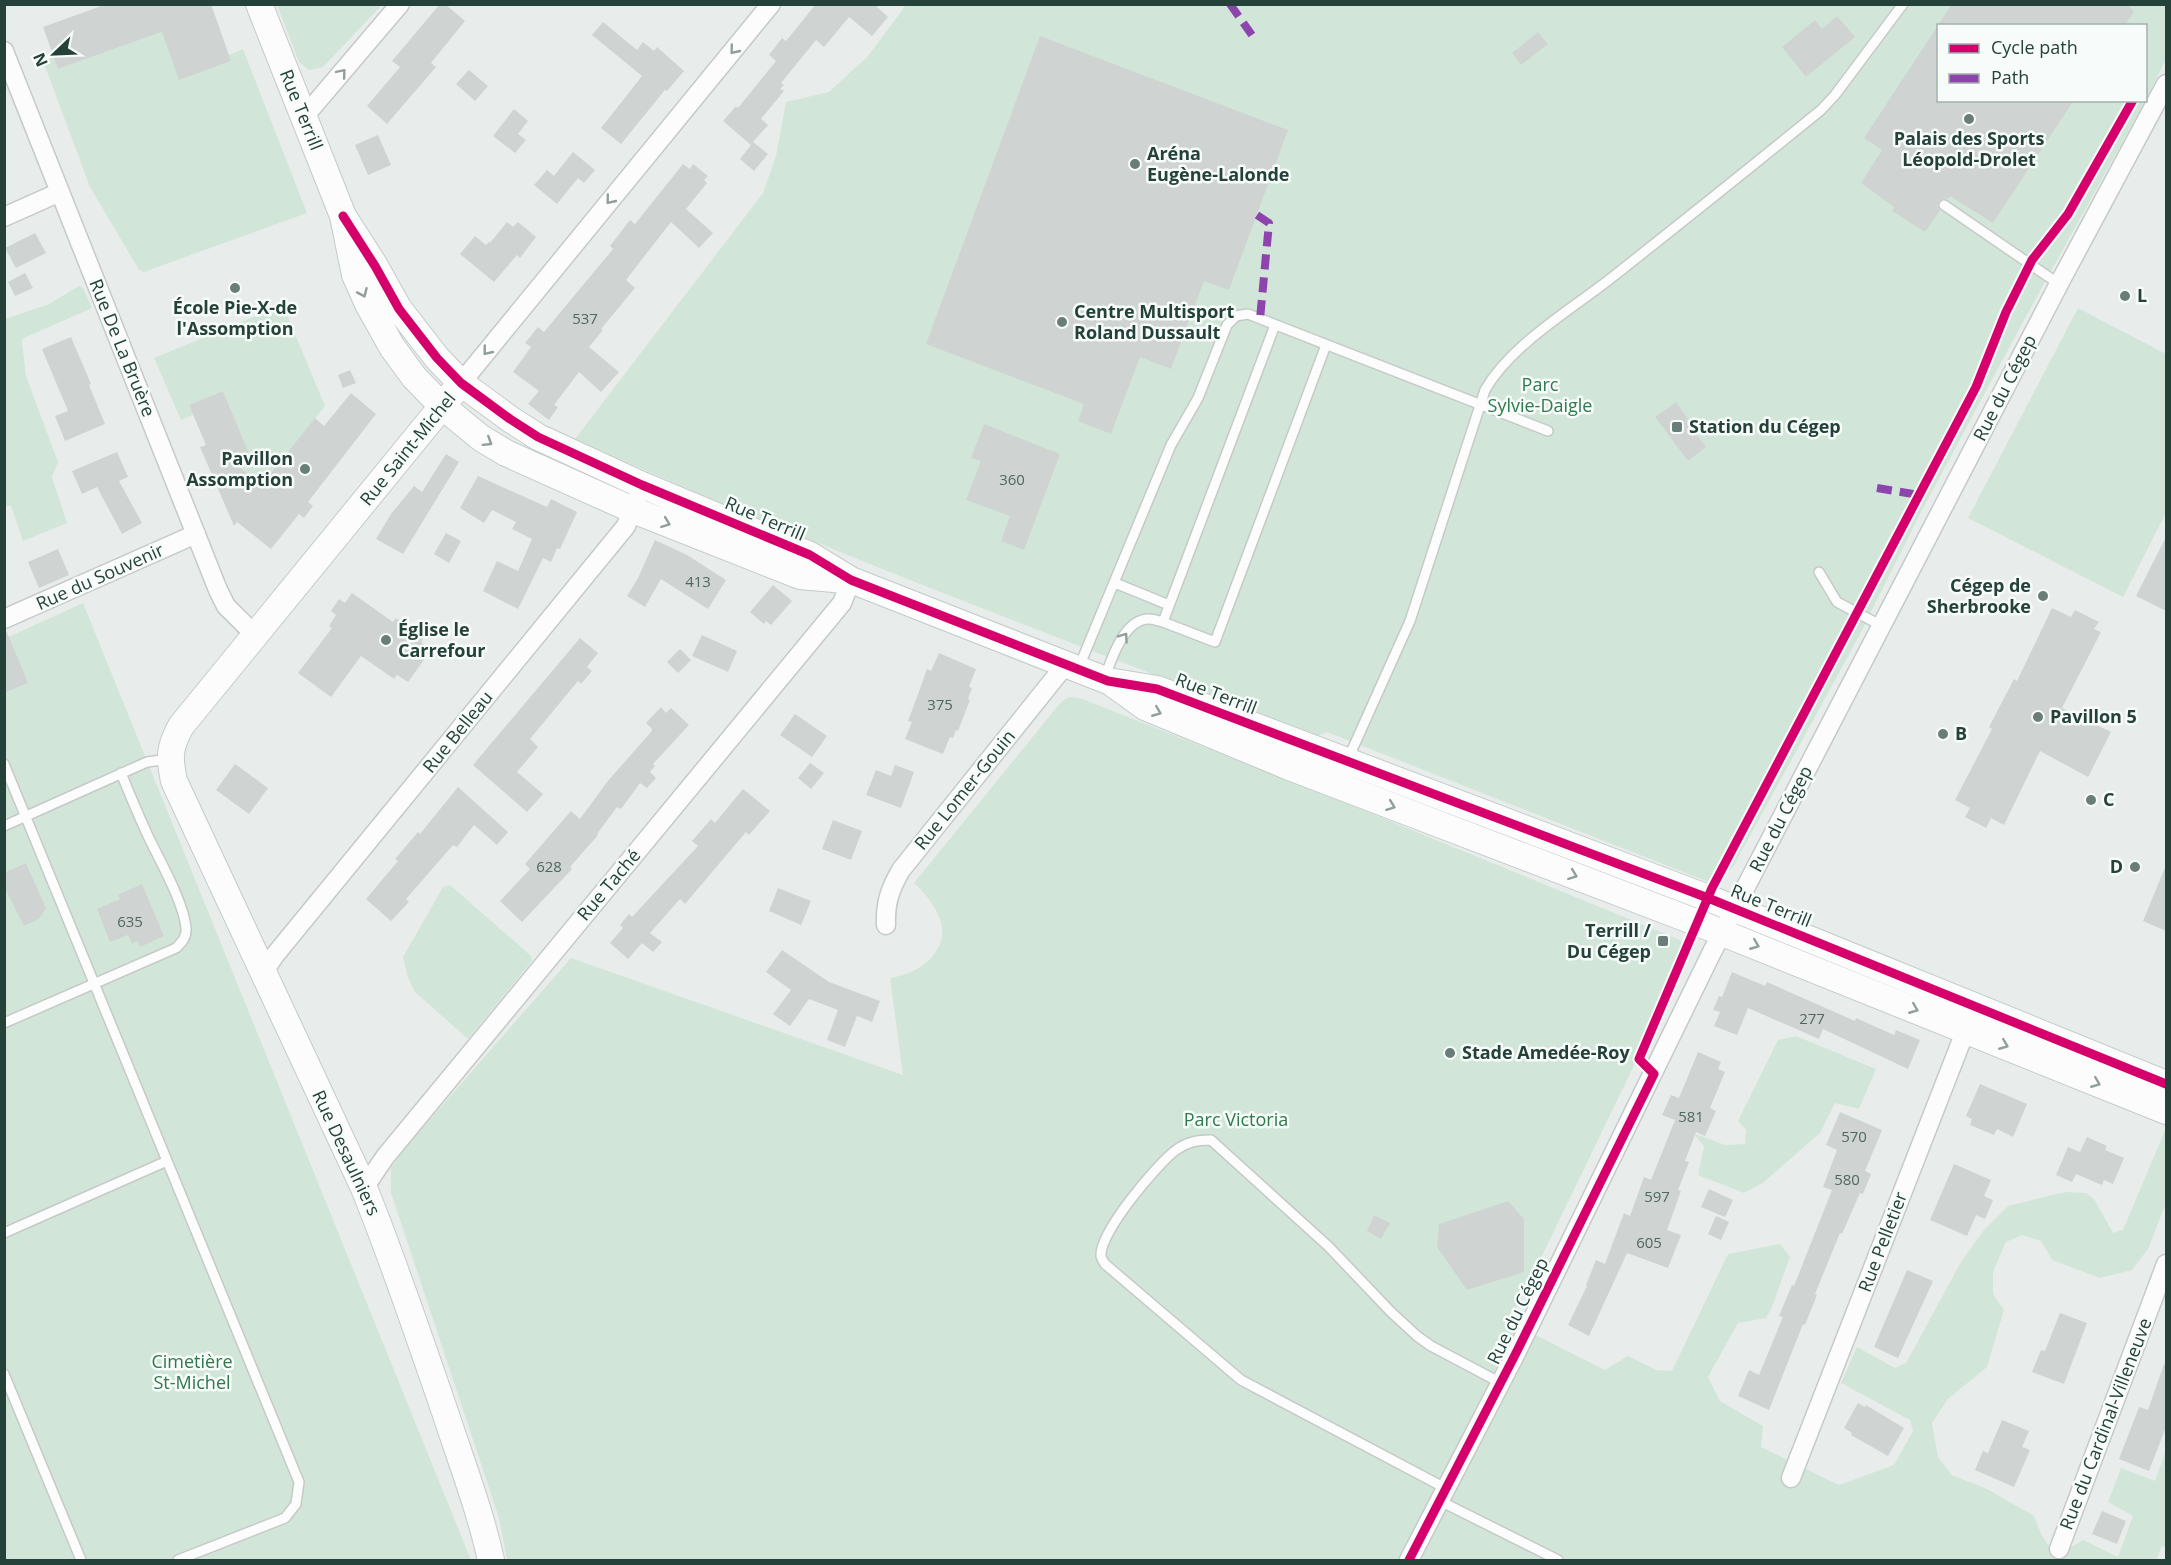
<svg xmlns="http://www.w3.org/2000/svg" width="2171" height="1565" font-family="'Open Sans',sans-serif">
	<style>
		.green { fill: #d1e6d8 }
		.building { fill: #cfd4d2 }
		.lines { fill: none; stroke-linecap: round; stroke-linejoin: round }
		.lane-casing { stroke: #c5cac8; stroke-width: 12 }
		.street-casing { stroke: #c5cac8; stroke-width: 21 }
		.secondary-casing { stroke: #c3cbc8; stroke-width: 28 }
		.lane { stroke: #fcfcfc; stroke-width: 9 }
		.street { stroke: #fcfcfc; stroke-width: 18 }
		.secondary { stroke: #fcfcfc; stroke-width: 26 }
		.quiet { stroke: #8e44ad; stroke-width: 8; stroke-dasharray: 15 8; stroke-linecap: butt }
		.cycleway-casing { stroke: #f7fbf9; stroke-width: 13 }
		.cycleway { stroke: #d6006c; stroke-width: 9 }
		.oneway { stroke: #909f9b }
		.poi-dot { fill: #697e78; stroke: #f7fbf9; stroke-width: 2 }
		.labels { text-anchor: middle; stroke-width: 5; stroke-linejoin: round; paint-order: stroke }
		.number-label { font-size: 15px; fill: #506761 }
		.street-label { font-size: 18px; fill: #24423a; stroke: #f7fbf9 }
		.poi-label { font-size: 18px; font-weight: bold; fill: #24423a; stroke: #f7fbf9; text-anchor: start }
		.park-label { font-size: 18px; fill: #2d7a4b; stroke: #f7fbf9 }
	</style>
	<rect width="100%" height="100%" fill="#e8edeb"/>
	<path class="green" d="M277,5V4L382,5L323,67L309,70L299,62Z
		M906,5H2166V59L2146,99V26H1938V100L2145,101L2024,320L1920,514L1858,638L1734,865C1727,874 1718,882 1706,881L1327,732L1317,736L1311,735C1065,640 816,548 575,439L763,193L776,156L786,102L829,92L868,56Z
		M174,28L180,79L231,61L229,55L243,49L307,213L144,272L139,270L90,187L43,61L54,57L58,69Z
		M79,286L83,288L92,308L24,338L22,341L26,376L58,462L52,477L67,523L23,541L11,506H5V319L49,304Z
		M283,305L325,406L262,484L247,487L235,459L249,453L223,391L189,405L193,415L181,420L154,358Z
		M2078,308L2166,354V513L2123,597L1968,518Z
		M83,603L471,1560H5L4,639Z
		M1069,697L1080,698L1363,810L1680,940C1686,947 1686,953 1684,962L1510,1322L1605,1370L1628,1356L1657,1370L1672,1371L1728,1254L1780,1244L1790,1257L1772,1307L1766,1318L1738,1323L1708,1377L1720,1401L1763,1426L1761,1447L1839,1485L1894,1465L1913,1431L1910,1420L1841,1383L1857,1347L1895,1368L1906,1363L1961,1262L1984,1230L2008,1206L2065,1192L2086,1193L2094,1199L2113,1233L2123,1230L2166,1128V1203L2148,1249L2132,1270L2100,1278L2052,1260L2041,1241L2022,1235L2006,1242L1993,1272V1294L2004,1310L1987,1367L1948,1399L1932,1423L1938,1457L1952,1475L1987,1489L2034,1516L2042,1536L2052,1551L2070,1548L2083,1540L2118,1557L2133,1516L2108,1502L2121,1468L2155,1481L2166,1450V1546L2161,1547L2157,1560H507L499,1518L391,1193V1168L405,1148L571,958L903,1075L890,978C913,975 938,960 942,936C945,917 927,895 914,883L1061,702Z
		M450,885L531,956L532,961L468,1039L415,992L408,978L403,957L443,887Z
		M1796,1036L1876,1069L1859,1109L1835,1103L1820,1133L1763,1183L1744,1193L1698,1175L1704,1146L1693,1133L1725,1145L1745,1144L1746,1130L1738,1121L1778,1040Z"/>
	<path class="building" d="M107,4H211L231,61L179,80L162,32L58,69L43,27Z
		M440,4H445L465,21L431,63L436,67L387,124L367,106L400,67L392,61Z
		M816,4H874L888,17L872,36L849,17L824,47L816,40L781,83L784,85L780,89L784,91L761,119L768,125L753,142L768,154L754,171L740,159L751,145L723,121L736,106L738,108L776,61L769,55L782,38L786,41Z
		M1952,4H2127L2134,12L2124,26H1938V100H2074L1993,223L1950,196L1948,199L1944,198L1939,201L1937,205L1940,210L1925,232L1892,211L1894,207L1861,183L1882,150L1864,138Z
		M1837,16L1855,37L1806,77L1782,47L1815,20L1822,29Z
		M603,22L637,50L643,42L654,51L657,47L684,71L667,91L665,90L621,144L601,128L642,76L592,35Z
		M1538,32L1548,44L1521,65L1512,53Z
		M1040,36L1288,130L1229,290L1204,281L1171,369L1140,357L1111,434L1078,421L1084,404L926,344Z
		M469,70L488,86L475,101L456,84Z
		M514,109L528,121L518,134L526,140L515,153L493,136Z
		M378,135L391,165L368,175L355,145Z
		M573,152L595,170L584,183L578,178L557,204L534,185L547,170L554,176Z
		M683,164L690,169L693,164L708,176L704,180L707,183L686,209L713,233L699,248L671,222L626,280L635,288L601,329L603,330L589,347L619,372L601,392L579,372L554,405L558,407L549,420L528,404L539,391L513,372L531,347L525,343L538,327L544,332L613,249L610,246L630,220L635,224Z
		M507,222L513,227L518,222L536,237L520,258L517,255L494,282L460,254L475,236L486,245L489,242L490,243Z
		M35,233L46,253L16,268L5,248Z
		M25,273L33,288L15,296L8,282Z
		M71,337L91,384L89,385L105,424L65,441L55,416L68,411L42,349Z
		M350,370L356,383L343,388L338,375Z
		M223,391L249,453L230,461L262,484L315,418L324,426L351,393L376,414L308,502L313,506L304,518L299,514L271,549L237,522L234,526L200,447L206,445L189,405Z
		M1676,402L1688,419L1686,420L1706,447L1688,461L1655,417Z
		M984,424L1060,454L1024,550L1001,541L1010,516L966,500L981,461L971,458Z
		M117,452L128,477L119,481L142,523L122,534L97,487L82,494L72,471Z
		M446,454L459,462L403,554L376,539L391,514L414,486L422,492Z
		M478,476L547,507L551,499L577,512L560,549L557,548L551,562L543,558L518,609L483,591L497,561L518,571L532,539L512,529L516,522L492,510L484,523L460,508Z
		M446,533L461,541L449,563L434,554Z
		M2166,537V611L2136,596Z
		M655,540L687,555L726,580L708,609L661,579L645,607L627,596L638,578Z
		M58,549L69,575L39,588L28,562Z
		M773,585L792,601L771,625L766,621L764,624L750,612Z
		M352,593L393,622L396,618L411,628L424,637L421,642L431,650L408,682L397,675L394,679L361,656L331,697L298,673L332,628L329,626L336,615L331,611L339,599L345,603Z
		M2052,608L2071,617L2075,610L2099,622L2094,629L2101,632L2062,708L2111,732L2088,777L2040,751L2004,825L1991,818L1986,828L1965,817L1970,808L1955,800L1992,729L1989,727L2014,679L2017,681Z
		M4,630H6L28,683L4,693Z
		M702,635L737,651L728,672L692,656Z
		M580,638L598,653L587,667L592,671L581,684L578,681L530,739L538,747L517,772L543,794L527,812L473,765Z
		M680,649L691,660L678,673L667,662Z
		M939,653L976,669L969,687L972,688L968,699L970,700L958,731L956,730L953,738L950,737L943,754L905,739L912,722L908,721L921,686L927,669L931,671Z
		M661,707L666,713L671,708L689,725L653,764L655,766L650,772L656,778L647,788L640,783L621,809L617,807L597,834L598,835L570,867L572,869L522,922L500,901L530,869L525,864L571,811L580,819L607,782L651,732L652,729L646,723Z
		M795,714L827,736L812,757L780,735Z
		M810,763L824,773L811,789L798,778Z
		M235,764L268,788L249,814L216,790Z
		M895,765L914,772L901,808L866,795L876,770L891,776Z
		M458,787L508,832L497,845L474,825L457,847L453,845L406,899L409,902L391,921L366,899L398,861L395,859L418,832L420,834Z
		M743,789L770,811L749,835L746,832L685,904L680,899L650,933L662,942L653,952L642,943L628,959L610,943L623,928L620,925L629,914L632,917L698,846L692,841L711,819L715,823Z
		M833,820L862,831L851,860L822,849Z
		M26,863L46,908L39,919L24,926L4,887V873Z
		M2166,865V931L2143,921Z
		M142,884L164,936L140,947L137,941L132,944L128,935L110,942L97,909L120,899L118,895Z
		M778,888L811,901L801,925L769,911Z
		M782,950L829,982L880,1001L872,1022L857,1016L845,1047L827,1040L838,1010L809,999L790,1026L773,1014L791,990L766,972Z
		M1732,972L1765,986L1767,982L1855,1021L1856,1018L1894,1035L1896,1030L1920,1040L1908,1069L1823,1029L1819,1039L1748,1008L1737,1035L1714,1026L1720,1012L1713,1010L1719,996L1722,997Z
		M1698,1052L1721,1062L1718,1069L1725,1072L1710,1108L1716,1111L1705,1136L1696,1132L1685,1161L1689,1162L1678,1190L1681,1191L1667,1230L1681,1235L1668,1268L1627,1253L1589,1336L1568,1325L1587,1286L1586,1285L1596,1260L1605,1264L1624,1213L1630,1216L1644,1177L1651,1180L1675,1120L1662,1115L1671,1095L1679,1098Z
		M1980,1084L2027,1104L2013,1137L1997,1129L1994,1135L1970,1125L1972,1119L1966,1116Z
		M1840,1112L1882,1130L1865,1171L1871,1174L1863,1194L1860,1193L1842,1234L1840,1233L1815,1294L1817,1295L1805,1325L1803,1324L1769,1410L1738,1396L1749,1370L1759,1375L1783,1317L1779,1316L1792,1285L1794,1286L1832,1190L1823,1187L1837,1150L1826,1145Z
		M2087,1137L2107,1146L2105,1150L2124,1158L2113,1184L2104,1180L2102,1185L2076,1174L2072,1182L2056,1175L2068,1147L2080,1152Z
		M1954,1164L1991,1180L1984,1196L1993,1200L1985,1219L1976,1215L1967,1236L1930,1220Z
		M1709,1189L1733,1200L1725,1217L1701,1207Z
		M1508,1201L1524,1219V1272L1467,1290L1437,1247L1439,1224Z
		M1374,1215L1390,1223L1381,1239L1367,1231Z
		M1716,1216L1729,1222L1721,1240L1708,1234Z
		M1907,1270L1933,1281L1898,1358L1874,1347Z
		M2060,1313L2087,1323L2064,1384L2032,1372L2041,1350L2045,1351Z
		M2164,1364H2166V1427L2149,1471L2119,1459L2139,1407L2148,1410Z
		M1858,1403L1865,1407L1866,1405L1904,1428L1888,1456L1851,1435L1852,1433L1844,1428Z
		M2002,1420L2029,1431L2022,1447L2030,1450L2014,1487L1975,1470L1983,1451L1988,1453Z
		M2102,1511L2126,1521L2117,1544L2092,1534Z"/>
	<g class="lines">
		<defs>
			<path id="lane" d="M1944,205L2059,284
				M1275,325L1163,622L1215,642L1326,345
				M1819,572L1837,602L1882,626
				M1115,583L1169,605
				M1079,667L1171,445L1198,398L1227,325L1236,316L1248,314L1548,431
				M1105,677C1112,658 1124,619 1149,619C1153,619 1159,621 1163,622
				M1348,759L1410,621L1485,390C1511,345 1569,311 1610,279C1681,223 1751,167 1821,110L1835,95L1903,4
				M4,764L299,1482L296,1504L285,1518L178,1560
				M4,826L147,762L169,759
				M4,1023L176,948C182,942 187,937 186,928C184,903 160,861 149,838C139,817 130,795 121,773
				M4,1233L167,1161
				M4,1374L81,1560
				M1447,1489L1241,1380L1105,1264C1104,1262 1101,1258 1101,1256C1099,1233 1157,1164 1176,1150C1187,1142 1197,1140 1211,1140L1328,1246L1391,1312L1417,1336L1431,1346L1501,1383
				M1440,1501L1558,1560"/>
			<path id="street" d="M4,51L218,590L226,606L255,635
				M304,117L400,4
				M4,217L60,192
				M461,383L771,4
				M4,619L196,534
				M886,925C885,903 890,889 901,870L1066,664
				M263,973L275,955L626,526L636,500
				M364,1188L385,1157L842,603L851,580
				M1791,1478L1970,1019
				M2059,1549L2166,1264
				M1409,1560L1515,1355L1712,952L2061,280L2166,84"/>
			<path id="secondary" d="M259,4L343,216L355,275L368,304L392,347L414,377L442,406L481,438L506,453L633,510L800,576L845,580
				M343,216L375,266L399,309L437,358L461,383L510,419L538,437L642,485L810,555L851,580L1108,681L1157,689L1708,898L2166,1084
				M461,383L181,726C169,748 169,757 174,781L364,1188C394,1262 419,1337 445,1412C461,1461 480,1510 491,1560
				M1113,684L1145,707L1287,766L1698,923L2166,1111"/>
		</defs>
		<use href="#lane" class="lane-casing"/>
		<use href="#street" class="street-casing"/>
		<use href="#secondary" class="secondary-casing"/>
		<use href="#lane" class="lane"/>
		<use href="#street" class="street"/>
		<use href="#secondary" class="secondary"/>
		<path class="quiet" d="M1230,4L1254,38
			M1257,215L1269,223L1260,319
			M1877,488L1919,495"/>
		<defs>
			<path id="cycleway" d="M343,216L375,266L399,309L437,358L461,383L510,419L538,437L642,485L810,555L851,580L1108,681L1157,689L1708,898L2166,1084
				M1409,1560L1515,1355L1654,1074L1639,1059L1712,888L1976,387L2006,312L2032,260L2068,214L2133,100"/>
		</defs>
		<use href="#cycleway" class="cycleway-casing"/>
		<use href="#cycleway" class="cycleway"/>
	</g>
	<defs><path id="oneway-chevron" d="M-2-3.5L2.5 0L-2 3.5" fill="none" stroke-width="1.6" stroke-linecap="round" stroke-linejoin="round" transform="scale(1.5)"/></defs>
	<g class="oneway">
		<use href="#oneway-chevron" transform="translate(734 50) rotate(129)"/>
		<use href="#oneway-chevron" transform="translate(342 73) rotate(-50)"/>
		<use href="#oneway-chevron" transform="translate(610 200) rotate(129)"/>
		<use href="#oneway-chevron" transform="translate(363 293) rotate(66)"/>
		<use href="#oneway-chevron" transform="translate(487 351) rotate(129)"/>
		<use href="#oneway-chevron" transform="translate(488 442) rotate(32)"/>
		<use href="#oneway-chevron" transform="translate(666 523) rotate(21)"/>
		<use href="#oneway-chevron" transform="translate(1124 637) rotate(-55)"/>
		<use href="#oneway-chevron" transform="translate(1157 712) rotate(22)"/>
		<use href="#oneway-chevron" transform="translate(1391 806) rotate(21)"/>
		<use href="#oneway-chevron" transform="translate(1573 875) rotate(21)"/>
		<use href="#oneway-chevron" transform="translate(1755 945) rotate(22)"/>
		<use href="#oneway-chevron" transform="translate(1914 1009) rotate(22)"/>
		<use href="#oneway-chevron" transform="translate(2004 1045) rotate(22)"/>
		<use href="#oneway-chevron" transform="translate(2096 1083) rotate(22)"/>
	</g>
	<g class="poi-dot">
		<circle cx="1969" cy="119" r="6"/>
		<circle cx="1135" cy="164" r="6"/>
		<circle cx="235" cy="288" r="6"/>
		<circle cx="2125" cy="296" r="6"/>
		<circle cx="1062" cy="322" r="6"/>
		<rect x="1671" y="421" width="12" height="12" rx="3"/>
		<circle cx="305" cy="469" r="6"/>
		<circle cx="2043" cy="596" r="6"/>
		<circle cx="386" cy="640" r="6"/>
		<circle cx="2038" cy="717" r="6"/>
		<circle cx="1943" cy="734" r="6"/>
		<circle cx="2091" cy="800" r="6"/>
		<circle cx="2135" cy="867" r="6"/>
		<rect x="1657" y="935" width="12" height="12" rx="3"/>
		<circle cx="1450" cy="1053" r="6"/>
	</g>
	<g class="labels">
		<g class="number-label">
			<text x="585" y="324">537</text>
			<text x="1012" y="485">360</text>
			<text x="698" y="587">413</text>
			<text x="940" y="710">375</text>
			<text x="549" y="872">628</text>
			<text x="130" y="927">635</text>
			<text x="1812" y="1024">277</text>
			<text x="1691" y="1122">581</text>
			<text x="1854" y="1142">570</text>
			<text x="1847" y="1185">580</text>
			<text x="1657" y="1202">597</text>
			<text x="1649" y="1248">605</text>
		</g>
		<g class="street-label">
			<text transform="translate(301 110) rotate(68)" y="6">Rue Terrill</text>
			<text transform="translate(122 348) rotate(68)" y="6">Rue De La Bruère</text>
			<text transform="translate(2005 388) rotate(-63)" y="6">Rue du Cégep</text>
			<text transform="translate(408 449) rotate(-51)" y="6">Rue Saint-Michel</text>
			<text transform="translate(765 519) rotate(23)" y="6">Rue Terrill</text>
			<text transform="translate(100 577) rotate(-24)" y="6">Rue du Souvenir</text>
			<text transform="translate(1216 694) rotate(21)" y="6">Rue Terrill</text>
			<text transform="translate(458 732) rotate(-51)" y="6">Rue Belleau</text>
			<text transform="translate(965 790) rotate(-51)" y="6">Rue Lomer-Gouin</text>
			<text transform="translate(1781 819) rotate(-63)" y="6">Rue du Cégep</text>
			<text transform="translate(609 885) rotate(-50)" y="6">Rue Taché</text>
			<text transform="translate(1771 906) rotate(22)" y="6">Rue Terrill</text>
			<text transform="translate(346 1153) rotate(65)" y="6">Rue Desaulniers</text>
			<text transform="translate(1883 1242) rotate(-69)" y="6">Rue Pelletier</text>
			<text transform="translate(1518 1311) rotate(-64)" y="6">Rue du Cégep</text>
			<text transform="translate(2106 1424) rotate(-69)" y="6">Rue du Cardinal-Villeneuve</text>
		</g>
		<g class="poi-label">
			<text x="1969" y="145" text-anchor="middle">Palais des Sports<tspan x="1969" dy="21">Léopold-Drolet</tspan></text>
			<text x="1147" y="160">Aréna<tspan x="1147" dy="21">Eugène-Lalonde</tspan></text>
			<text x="2137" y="302">L</text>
			<text x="235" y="314" text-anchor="middle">École Pie-X-de<tspan x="235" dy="21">l'Assomption</tspan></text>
			<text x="1074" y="318">Centre Multisport<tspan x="1074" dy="21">Roland Dussault</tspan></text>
			<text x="1689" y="433">Station du Cégep</text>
			<text x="293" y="465" text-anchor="end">Pavillon<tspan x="293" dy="21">Assomption</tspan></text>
			<text x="2031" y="592" text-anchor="end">Cégep de<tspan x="2031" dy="21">Sherbrooke</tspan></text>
			<text x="398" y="636">Église le<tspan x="398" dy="21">Carrefour</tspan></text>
			<text x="2050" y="723">Pavillon 5</text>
			<text x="1955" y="740">B</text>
			<text x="2103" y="806">C</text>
			<text x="2123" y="873" text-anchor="end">D</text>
			<text x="1651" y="937" text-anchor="end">Terrill /<tspan x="1651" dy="21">Du Cégep</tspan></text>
			<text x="1462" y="1059">Stade Amedée-Roy</text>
		</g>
		<g class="park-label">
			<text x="1540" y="391">Parc<tspan x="1540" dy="21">Sylvie-Daigle</tspan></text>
			<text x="1236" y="1126">Parc Victoria</text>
			<text x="192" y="1368">Cimetière<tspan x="192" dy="21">St-Michel</tspan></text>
		</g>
	</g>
	<rect width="2171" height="1565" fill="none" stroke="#24423a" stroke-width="12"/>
	<rect x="1937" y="24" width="210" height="78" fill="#f7fbf9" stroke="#a3b1ad" stroke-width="1.5"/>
	<rect x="1949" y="44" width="30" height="9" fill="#d6006c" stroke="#a3b1ad" stroke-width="1.5"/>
	<text x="1991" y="54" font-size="18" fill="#24423a">Cycle path</text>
	<rect x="1949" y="74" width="30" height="9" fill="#8e44ad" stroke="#a3b1ad" stroke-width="1.5"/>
	<text x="1991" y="84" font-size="18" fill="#24423a">Path</text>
	<g transform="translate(54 54) rotate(247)" stroke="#f7fbf9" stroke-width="4.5" paint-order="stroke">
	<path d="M0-4.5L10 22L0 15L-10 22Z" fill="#24423a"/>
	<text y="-9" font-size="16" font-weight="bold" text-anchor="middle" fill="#24423a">N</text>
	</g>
</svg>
